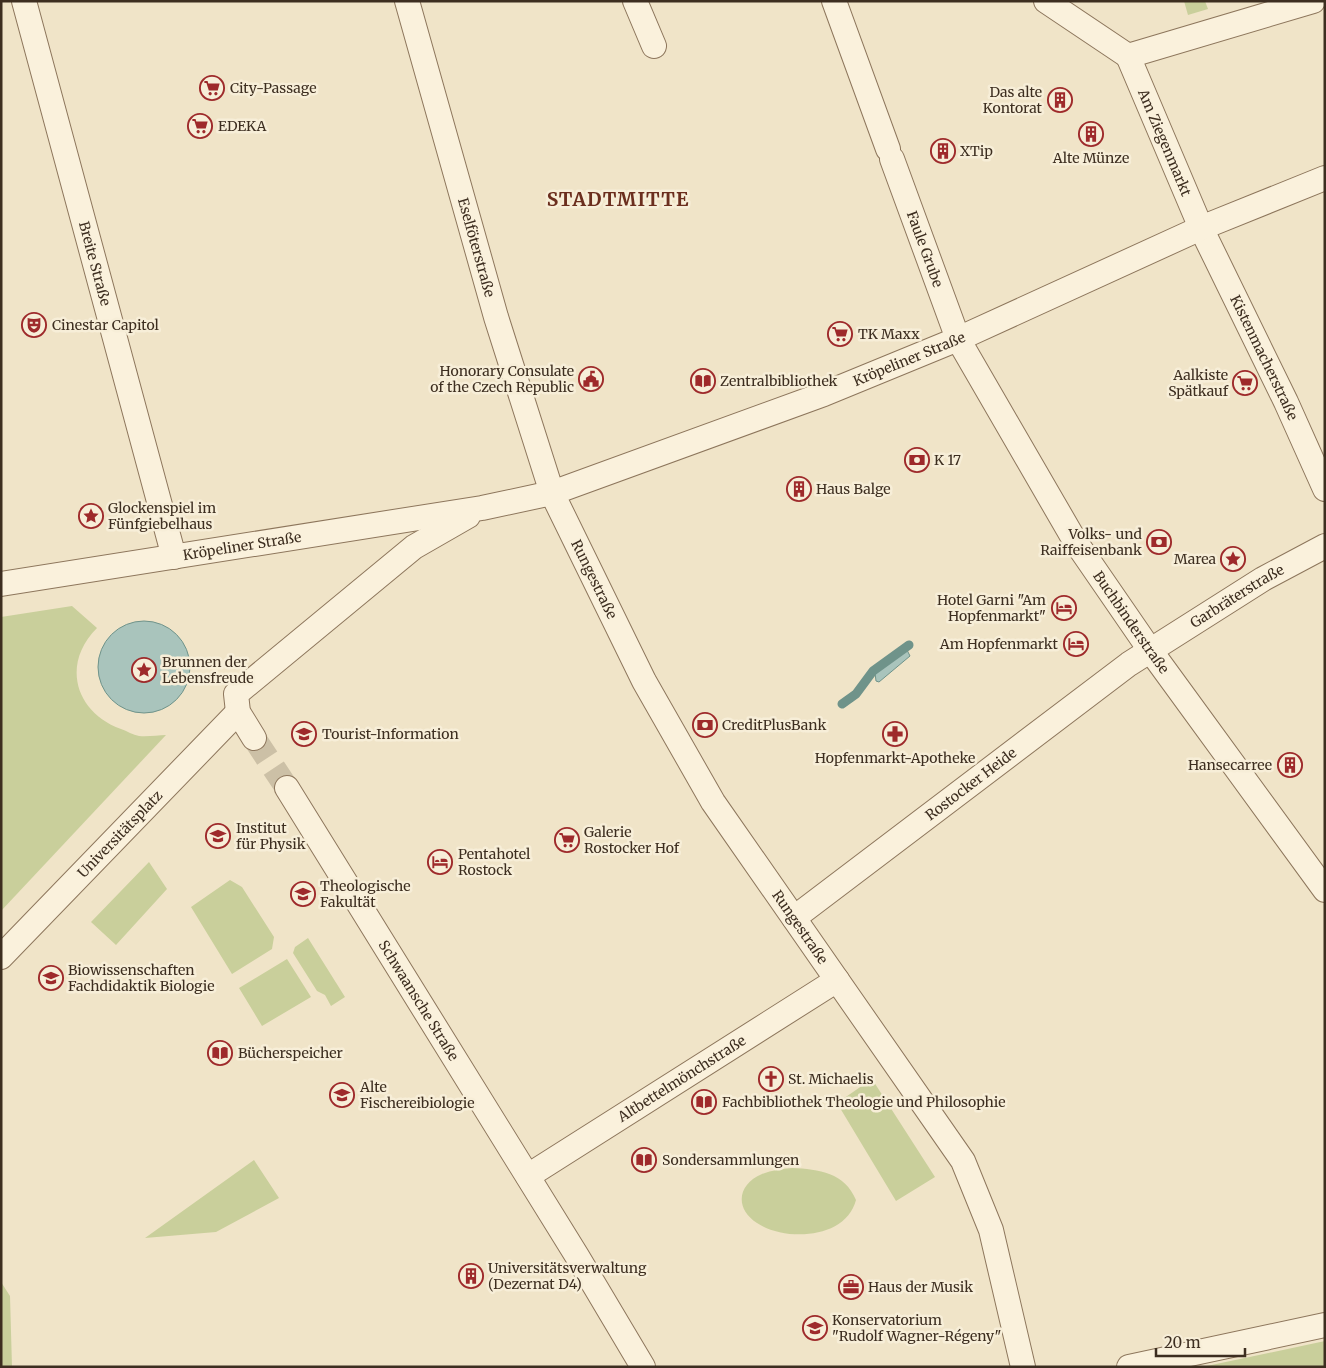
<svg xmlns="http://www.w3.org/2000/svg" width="1326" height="1368" font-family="Merriweather,serif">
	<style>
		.green { fill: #c9cf9b }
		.water { fill: #a9c4bc; stroke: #6f938a }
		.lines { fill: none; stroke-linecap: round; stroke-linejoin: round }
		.stream { stroke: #6f938a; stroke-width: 9 }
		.street-tunnel { stroke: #ccc0a6; stroke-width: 24; stroke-dasharray: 24 12; stroke-linecap: butt }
		.street-casing { stroke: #8d765c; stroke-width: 26 }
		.street { stroke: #faf1dc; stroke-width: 24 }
		.labels { text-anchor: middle; stroke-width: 5; stroke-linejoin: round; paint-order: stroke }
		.poi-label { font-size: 14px; fill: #3d2e20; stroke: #f7eed8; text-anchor: start }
		.street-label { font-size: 14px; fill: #3d2e20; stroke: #f7eed8 }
		.district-label { font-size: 19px; font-weight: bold; letter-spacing: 1px; fill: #6b2e1e; stroke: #f7eed8 }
	</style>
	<rect width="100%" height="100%" fill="#f0e4c8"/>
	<path class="green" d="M1184,1H1205L1208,9L1188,15Z
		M72,606L97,628C61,664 75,712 121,729C127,731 133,735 139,736C148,737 158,735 166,735L1,911V617Z
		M149,862L167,889L116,945L91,922Z
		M230,880L242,887L274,937L272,949L232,974L191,907Z
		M308,938L345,997L331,1006L325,995L317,991L293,953L295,947Z
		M287,959L311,997L262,1026L239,988Z
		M872,1079L935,1177L896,1201L837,1103Z
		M254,1160L279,1198L216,1232L145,1238Z
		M792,1168C819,1169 845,1173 856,1200C846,1239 786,1242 757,1223C734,1208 738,1184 762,1174C772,1170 782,1169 792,1168Z
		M1,1282L10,1296L12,1367H1Z
		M1325,1341V1367H1202Z"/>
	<path class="water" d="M98 667a46 46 0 1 1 92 0a46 46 0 1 1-92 0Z
		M906,648L910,656L879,682L876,681L875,673Z"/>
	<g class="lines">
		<path class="stream" d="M842,704L856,694L873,671L909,645"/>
		<path class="street-tunnel" d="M254,738L287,788"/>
		<defs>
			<g id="street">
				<path id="s1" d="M24,1L174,557"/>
				<path id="s2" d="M407,1L496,317L552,493L644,681L713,802L963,1161L991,1230L1023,1367"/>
				<path d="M635,1L654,46"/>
				<path d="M834,1L888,149"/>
				<path d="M1046,1L1128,56"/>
				<path id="s3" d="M1128,56L1201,228L1286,402L1325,489"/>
				<path d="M1128,56L1313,1"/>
				<path id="s4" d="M892,159L958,339L1075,541L1150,650L1325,890"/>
				<path id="s5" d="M1,584L482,508L552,493L824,394L958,339L1201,228L1325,178"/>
				<path d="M254,738L238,712L236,694L414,547L468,516"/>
				<path id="s6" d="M287,788L577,1256L643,1367"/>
				<path id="s7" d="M794,918L1129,664L1263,579L1325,546"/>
				<path id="s8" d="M1,957L238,712"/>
				<path id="s9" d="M528,1176L837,980"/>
				<path d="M1129,1367L1325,1325"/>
			</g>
		</defs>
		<use href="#street" class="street-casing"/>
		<use href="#street" class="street"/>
	</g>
	<defs>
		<symbol id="supermarket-ring" viewBox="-11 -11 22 22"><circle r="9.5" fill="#f7eed8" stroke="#9e2a2b" stroke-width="1.5"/><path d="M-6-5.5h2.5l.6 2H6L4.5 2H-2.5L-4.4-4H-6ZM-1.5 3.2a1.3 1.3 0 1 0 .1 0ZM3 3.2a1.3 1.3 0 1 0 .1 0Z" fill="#9e2a2b"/></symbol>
		<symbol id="building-ring" viewBox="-11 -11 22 22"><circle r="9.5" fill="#f7eed8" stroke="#9e2a2b" stroke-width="1.5"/><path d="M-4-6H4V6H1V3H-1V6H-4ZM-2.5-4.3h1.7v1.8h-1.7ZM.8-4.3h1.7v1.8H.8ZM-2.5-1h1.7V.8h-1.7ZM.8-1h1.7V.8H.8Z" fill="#9e2a2b"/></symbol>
		<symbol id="theatre-ring" viewBox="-11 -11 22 22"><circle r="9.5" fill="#f7eed8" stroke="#9e2a2b" stroke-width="1.5"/><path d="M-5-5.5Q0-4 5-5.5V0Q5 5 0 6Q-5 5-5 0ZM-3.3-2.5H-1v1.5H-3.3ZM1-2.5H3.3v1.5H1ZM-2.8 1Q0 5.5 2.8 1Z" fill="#9e2a2b"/></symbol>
		<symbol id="civic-ring" viewBox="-11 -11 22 22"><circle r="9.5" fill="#f7eed8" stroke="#9e2a2b" stroke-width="1.5"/><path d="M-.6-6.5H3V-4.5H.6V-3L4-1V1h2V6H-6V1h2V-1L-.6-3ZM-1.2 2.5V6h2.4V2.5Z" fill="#9e2a2b"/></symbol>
		<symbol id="library-ring" viewBox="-11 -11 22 22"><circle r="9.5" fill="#f7eed8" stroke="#9e2a2b" stroke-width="1.5"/><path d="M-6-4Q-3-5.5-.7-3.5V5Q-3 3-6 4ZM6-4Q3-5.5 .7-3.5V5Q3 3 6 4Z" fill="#9e2a2b"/></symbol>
		<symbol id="bank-ring" viewBox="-11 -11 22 22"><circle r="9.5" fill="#f7eed8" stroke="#9e2a2b" stroke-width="1.5"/><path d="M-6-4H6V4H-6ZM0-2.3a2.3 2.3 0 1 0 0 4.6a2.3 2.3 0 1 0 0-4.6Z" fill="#9e2a2b"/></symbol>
		<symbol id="sight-ring" viewBox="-11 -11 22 22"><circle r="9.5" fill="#f7eed8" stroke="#9e2a2b" stroke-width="1.5"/><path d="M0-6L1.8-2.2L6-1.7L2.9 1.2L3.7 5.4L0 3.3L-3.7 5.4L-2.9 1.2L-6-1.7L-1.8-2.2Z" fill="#9e2a2b"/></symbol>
		<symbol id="hotel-ring" viewBox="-11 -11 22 22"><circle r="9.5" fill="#f7eed8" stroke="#9e2a2b" stroke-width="1.5"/><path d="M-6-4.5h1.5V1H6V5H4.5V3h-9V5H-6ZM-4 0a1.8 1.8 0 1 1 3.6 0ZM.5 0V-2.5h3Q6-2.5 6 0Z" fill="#9e2a2b"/></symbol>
		<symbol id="university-ring" viewBox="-11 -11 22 22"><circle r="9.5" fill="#f7eed8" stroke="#9e2a2b" stroke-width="1.5"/><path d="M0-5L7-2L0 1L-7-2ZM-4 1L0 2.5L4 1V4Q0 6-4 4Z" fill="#9e2a2b"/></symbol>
		<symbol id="pharmacy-ring" viewBox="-11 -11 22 22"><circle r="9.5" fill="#f7eed8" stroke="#9e2a2b" stroke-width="1.5"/><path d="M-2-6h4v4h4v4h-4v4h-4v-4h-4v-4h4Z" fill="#9e2a2b"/></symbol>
		<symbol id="church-ring" viewBox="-11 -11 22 22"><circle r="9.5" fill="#f7eed8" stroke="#9e2a2b" stroke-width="1.5"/><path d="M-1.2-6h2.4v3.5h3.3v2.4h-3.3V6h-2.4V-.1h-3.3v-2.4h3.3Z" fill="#9e2a2b"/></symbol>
		<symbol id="office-ring" viewBox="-11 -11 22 22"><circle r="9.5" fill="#f7eed8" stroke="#9e2a2b" stroke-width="1.5"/><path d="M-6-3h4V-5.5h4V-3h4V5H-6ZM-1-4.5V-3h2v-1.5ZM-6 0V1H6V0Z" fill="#9e2a2b"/></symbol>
		<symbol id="school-ring" viewBox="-11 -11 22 22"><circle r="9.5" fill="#f7eed8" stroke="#9e2a2b" stroke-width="1.5"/><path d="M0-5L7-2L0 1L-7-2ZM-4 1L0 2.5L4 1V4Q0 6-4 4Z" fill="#9e2a2b"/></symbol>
	</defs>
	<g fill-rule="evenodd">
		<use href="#supermarket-ring" x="198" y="74" width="28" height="28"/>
		<use href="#building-ring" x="1046" y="86" width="28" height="28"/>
		<use href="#supermarket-ring" x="186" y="112" width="28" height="28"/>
		<use href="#building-ring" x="1077" y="120" width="28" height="28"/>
		<use href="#building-ring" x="929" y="137" width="28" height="28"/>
		<use href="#theatre-ring" x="20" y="311" width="28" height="28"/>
		<use href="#supermarket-ring" x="826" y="320" width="28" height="28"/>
		<use href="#civic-ring" x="577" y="365" width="28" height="28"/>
		<use href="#library-ring" x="689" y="367" width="28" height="28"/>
		<use href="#supermarket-ring" x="1231" y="369" width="28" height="28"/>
		<use href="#bank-ring" x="903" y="446" width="28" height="28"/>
		<use href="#building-ring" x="785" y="475" width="28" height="28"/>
		<use href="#sight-ring" x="77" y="502" width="28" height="28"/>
		<use href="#bank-ring" x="1145" y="528" width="28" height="28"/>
		<use href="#sight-ring" x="1219" y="545" width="28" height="28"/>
		<use href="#hotel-ring" x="1050" y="594" width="28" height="28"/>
		<use href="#hotel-ring" x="1062" y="630" width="28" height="28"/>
		<use href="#sight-ring" x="130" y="656" width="28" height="28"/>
		<use href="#bank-ring" x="691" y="711" width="28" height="28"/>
		<use href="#university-ring" x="290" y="720" width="28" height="28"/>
		<use href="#pharmacy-ring" x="881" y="720" width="28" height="28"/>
		<use href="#building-ring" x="1276" y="751" width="28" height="28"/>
		<use href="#university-ring" x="204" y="822" width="28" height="28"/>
		<use href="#supermarket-ring" x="553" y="826" width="28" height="28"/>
		<use href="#hotel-ring" x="426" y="848" width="28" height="28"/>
		<use href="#university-ring" x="289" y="880" width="28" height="28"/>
		<use href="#university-ring" x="37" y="964" width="28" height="28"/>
		<use href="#library-ring" x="206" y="1039" width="28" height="28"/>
		<use href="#church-ring" x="757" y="1065" width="28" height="28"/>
		<use href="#university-ring" x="328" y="1081" width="28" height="28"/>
		<use href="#library-ring" x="690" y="1088" width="28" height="28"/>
		<use href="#library-ring" x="630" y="1146" width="28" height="28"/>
		<use href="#building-ring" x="457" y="1262" width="28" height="28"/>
		<use href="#office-ring" x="837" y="1273" width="28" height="28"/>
		<use href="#school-ring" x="801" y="1314" width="28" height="28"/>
	</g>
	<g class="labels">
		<g class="poi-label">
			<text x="230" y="93">City-Passage</text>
			<text x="1042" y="97" text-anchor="end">Das alte<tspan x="1042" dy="16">Kontorat</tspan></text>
			<text x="218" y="131">EDEKA</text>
			<text x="960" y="156">XTip</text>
			<text x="1091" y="163" text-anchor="middle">Alte Münze</text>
			<text x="52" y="330">Cinestar Capitol</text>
			<text x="858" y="339">TK Maxx</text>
			<text x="574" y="376" text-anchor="end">Honorary Consulate<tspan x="574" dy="16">of the Czech Republic</tspan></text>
			<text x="1228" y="380" text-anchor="end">Aalkiste<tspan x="1228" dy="16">Spätkauf</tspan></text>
			<text x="720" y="386">Zentralbibliothek</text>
			<text x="934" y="465">K 17</text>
			<text x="816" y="494">Haus Balge</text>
			<text x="108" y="513">Glockenspiel im<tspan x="108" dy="16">Fünfgiebelhaus</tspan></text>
			<text x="1142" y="539" text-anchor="end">Volks- und<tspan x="1142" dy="16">Raiffeisenbank</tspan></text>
			<text x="1216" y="564" text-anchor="end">Marea</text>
			<text x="1046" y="605" text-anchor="end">Hotel Garni "Am<tspan x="1046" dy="16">Hopfenmarkt"</tspan></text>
			<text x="1058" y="649" text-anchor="end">Am Hopfenmarkt</text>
			<text x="162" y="667">Brunnen der<tspan x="162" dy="16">Lebensfreude</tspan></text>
			<text x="722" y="730">CreditPlusBank</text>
			<text x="322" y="739">Tourist-Information</text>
			<text x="895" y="763" text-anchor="middle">Hopfenmarkt-Apotheke</text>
			<text x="1272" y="770" text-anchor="end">Hansecarree</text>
			<text x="236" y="833">Institut<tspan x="236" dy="16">für Physik</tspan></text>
			<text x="584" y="837">Galerie<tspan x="584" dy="16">Rostocker Hof</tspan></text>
			<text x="458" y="859">Pentahotel<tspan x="458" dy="16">Rostock</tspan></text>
			<text x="320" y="891">Theologische<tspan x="320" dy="16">Fakultät</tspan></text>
			<text x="68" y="975">Biowissenschaften<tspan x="68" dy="16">Fachdidaktik Biologie</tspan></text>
			<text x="238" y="1058">Bücherspeicher</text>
			<text x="788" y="1084">St. Michaelis</text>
			<text x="360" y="1092">Alte<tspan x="360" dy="16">Fischereibiologie</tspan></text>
			<text x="722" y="1107">Fachbibliothek Theologie und Philosophie</text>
			<text x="662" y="1165">Sondersammlungen</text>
			<text x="488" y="1273">Universitätsverwaltung<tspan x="488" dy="16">(Dezernat D4)</tspan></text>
			<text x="868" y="1292">Haus der Musik</text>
			<text x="832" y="1325">Konservatorium<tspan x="832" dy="16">"Rudolf Wagner-Régeny"</tspan></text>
		</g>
		<g class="street-label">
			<text dy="5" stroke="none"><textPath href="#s3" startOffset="94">Am Ziegenmarkt</textPath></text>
			<text dy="5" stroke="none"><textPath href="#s2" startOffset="256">Eselföterstraße</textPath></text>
			<text dy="5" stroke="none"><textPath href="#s4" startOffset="96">Faule Grube</textPath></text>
			<text dy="5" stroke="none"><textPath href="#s1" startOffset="272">Breite Straße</textPath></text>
			<text dy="5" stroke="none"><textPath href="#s3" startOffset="331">Kistenmacherstraße</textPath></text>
			<text dy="5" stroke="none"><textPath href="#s5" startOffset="940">Kröpeliner Straße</textPath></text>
			<text dy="5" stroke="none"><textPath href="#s5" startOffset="244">Kröpeliner Straße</textPath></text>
			<text dy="5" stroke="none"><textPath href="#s2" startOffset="609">Rungestraße</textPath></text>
			<text dy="5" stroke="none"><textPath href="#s7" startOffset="548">Garbräterstraße</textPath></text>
			<text dy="5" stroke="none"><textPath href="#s4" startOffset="524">Buchbinderstraße</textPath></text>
			<text dy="5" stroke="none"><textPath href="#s7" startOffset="222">Rostocker Heide</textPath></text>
			<text dy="5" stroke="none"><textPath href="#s8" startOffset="171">Universitätsplatz</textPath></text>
			<text dy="5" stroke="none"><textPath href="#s2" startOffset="1014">Rungestraße</textPath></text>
			<text dy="5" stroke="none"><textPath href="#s6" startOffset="250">Schwaansche Straße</textPath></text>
			<text dy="5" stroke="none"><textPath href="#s9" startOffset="182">Altbettelmönchstraße</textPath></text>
		</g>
		<g class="district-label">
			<text x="618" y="206">STADTMITTE</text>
		</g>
	</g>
	<rect width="1326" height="1368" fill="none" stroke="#3d2e20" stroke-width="5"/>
	<path d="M1156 1348v8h89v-8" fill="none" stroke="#3d2e20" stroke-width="2.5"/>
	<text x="1164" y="1348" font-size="15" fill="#3d2e20" stroke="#f7eed8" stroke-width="4" paint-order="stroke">20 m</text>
</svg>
